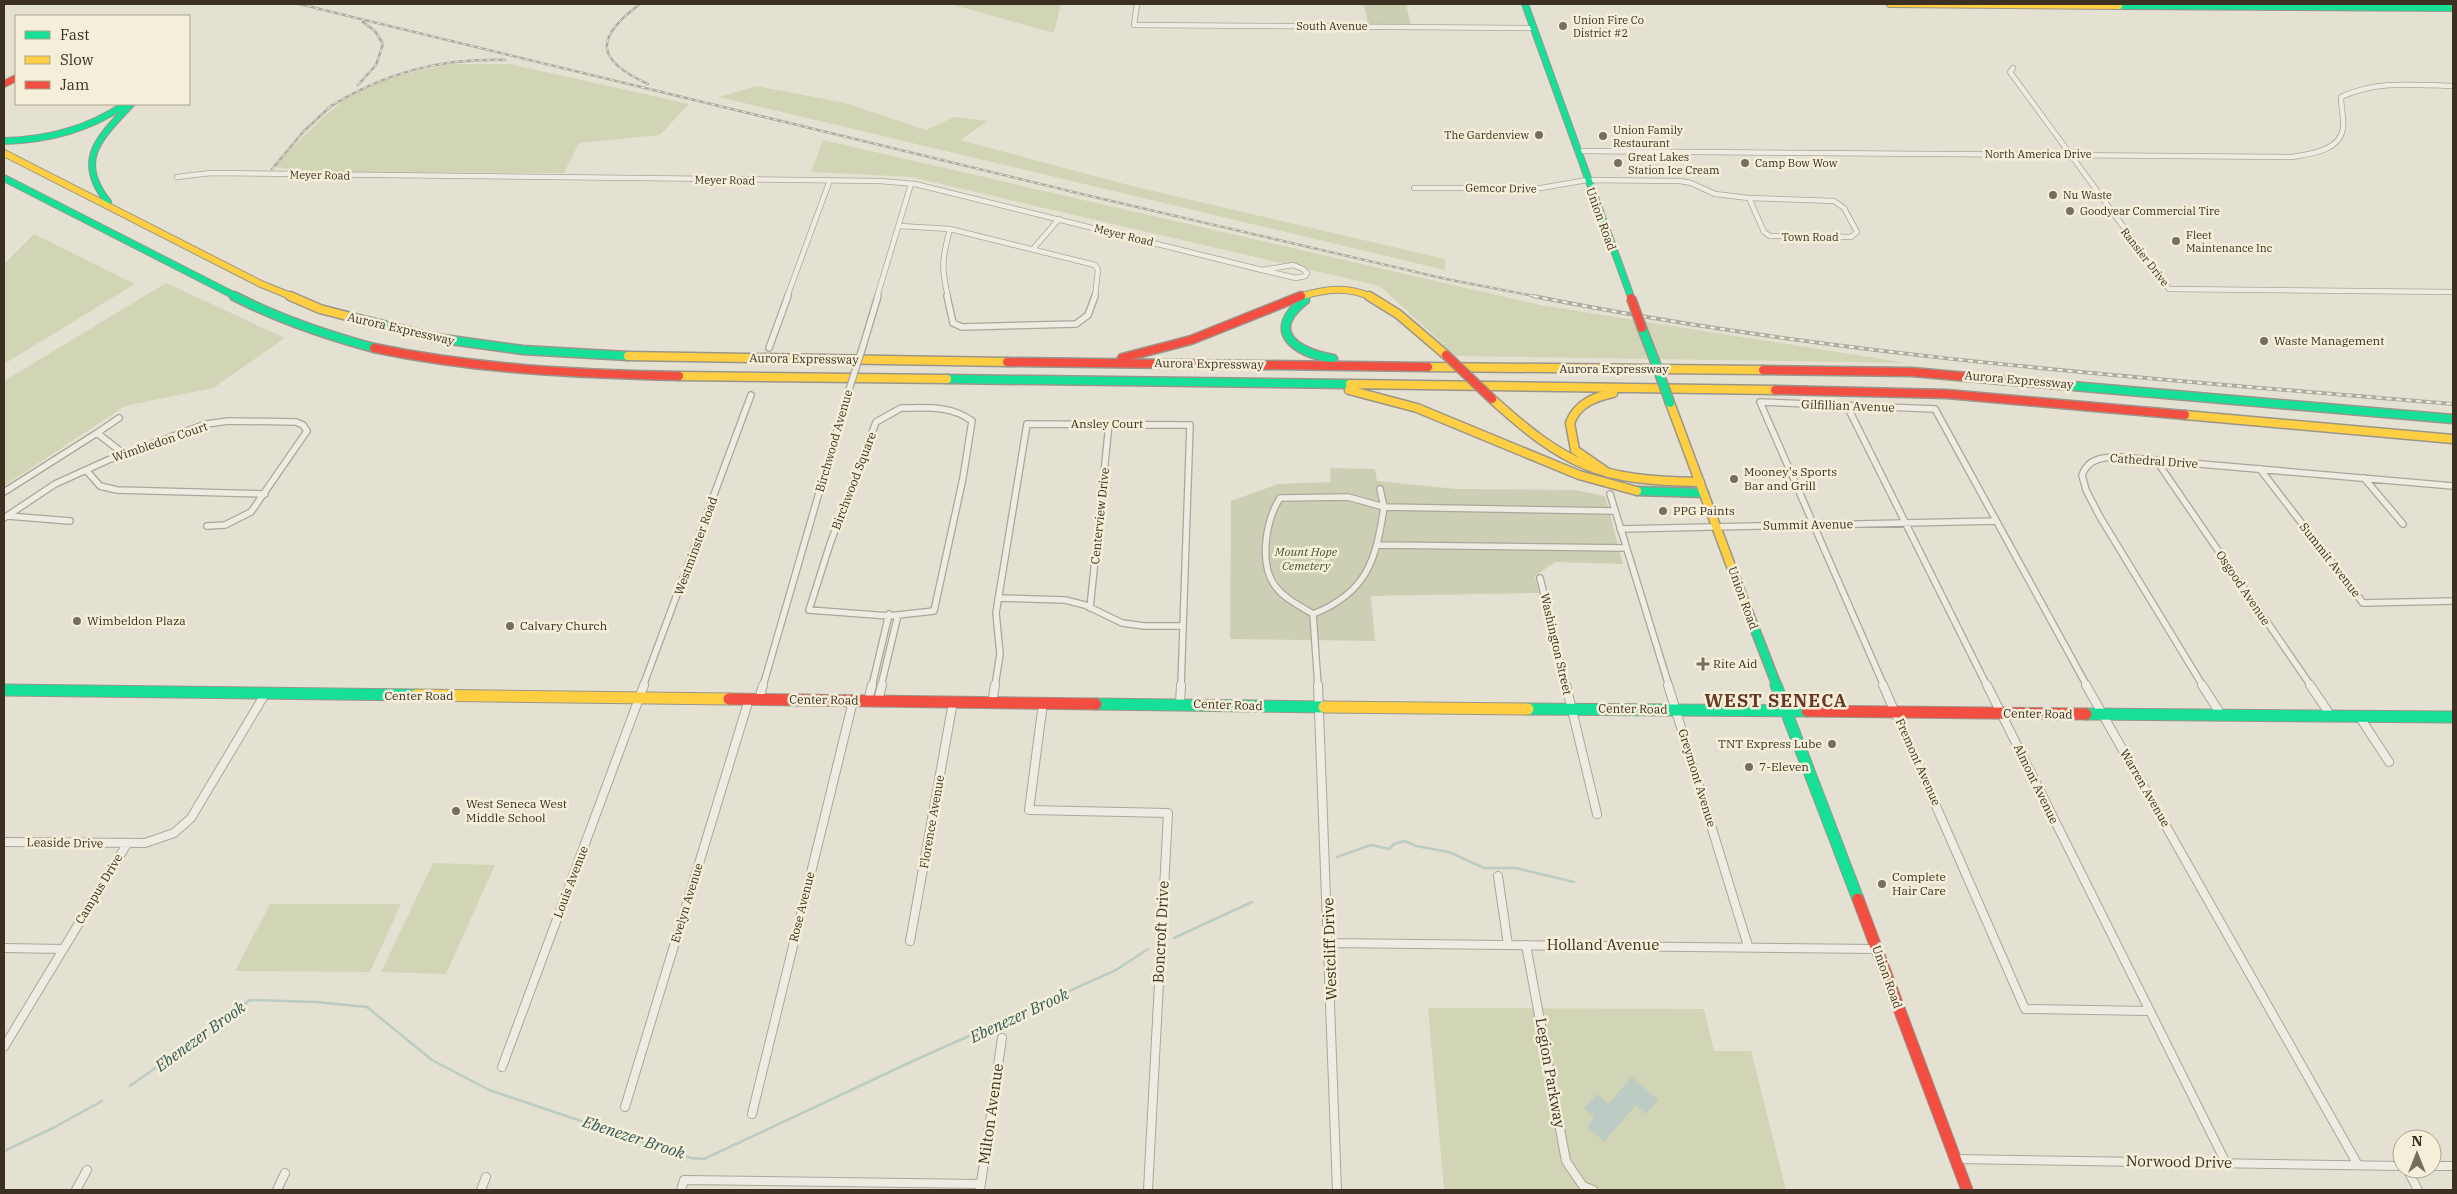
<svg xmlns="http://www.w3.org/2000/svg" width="2457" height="1194" font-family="'IBM Plex Serif',serif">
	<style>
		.green { fill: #d2d5b5 }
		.cemetery { fill: #cdcfb4 }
		.water { fill: #bccbc3 }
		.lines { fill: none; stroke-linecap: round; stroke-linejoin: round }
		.stream { stroke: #bccbc3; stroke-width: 2.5 }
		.street-far2-casing { stroke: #aba69a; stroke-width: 6 }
		.street-far1-casing { stroke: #aba69a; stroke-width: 8 }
		.street-casing { stroke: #aba69a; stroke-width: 10 }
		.fast-far2-casing { stroke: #9a958a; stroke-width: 8 }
		.fast-far1-casing { stroke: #9a958a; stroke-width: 11 }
		.fast-casing { stroke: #9a958a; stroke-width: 13 }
		.slow-far2-casing { stroke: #9a958a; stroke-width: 8 }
		.slow-far1-casing { stroke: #9a958a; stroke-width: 11 }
		.slow-casing { stroke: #9a958a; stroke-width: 13 }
		.jam-far2-casing { stroke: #9a958a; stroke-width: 8 }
		.jam-far1-casing { stroke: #9a958a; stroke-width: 11 }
		.jam-casing { stroke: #9a958a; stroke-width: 13 }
		.street-far2 { stroke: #eeebe3; stroke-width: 4.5 }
		.street-far1 { stroke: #eeebe3; stroke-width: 5.5 }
		.street { stroke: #eeebe3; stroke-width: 8 }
		.fast-far2 { stroke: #16e098; stroke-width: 6 }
		.fast-far1 { stroke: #16e098; stroke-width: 8 }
		.fast { stroke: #16e098; stroke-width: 11 }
		.slow-far2 { stroke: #ffcf43; stroke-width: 6 }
		.slow-far1 { stroke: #ffcf43; stroke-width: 8 }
		.slow { stroke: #ffcf43; stroke-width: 11 }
		.jam-far2 { stroke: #f24e42; stroke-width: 6 }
		.jam-far1 { stroke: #f24e42; stroke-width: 8 }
		.jam { stroke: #f24e42; stroke-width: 11 }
		.rail-far1-casing { stroke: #aeaba2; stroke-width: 2.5 }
		.rail-casing { stroke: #aeaba2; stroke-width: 4 }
		.rail-far1 { stroke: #f5efd9; stroke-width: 1; stroke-dasharray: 4; stroke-linecap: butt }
		.rail { stroke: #f5efd9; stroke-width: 2; stroke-dasharray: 5; stroke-linecap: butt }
		.street-bridge-casing { stroke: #aba69a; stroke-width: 8; stroke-linecap: butt }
		.fast-bridge-casing { stroke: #9a958a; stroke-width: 11; stroke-linecap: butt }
		.jam-bridge-casing { stroke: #9a958a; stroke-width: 11; stroke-linecap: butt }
		.street-bridge { stroke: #eeebe3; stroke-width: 5.5 }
		.fast-bridge { stroke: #16e098; stroke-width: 8 }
		.jam-bridge { stroke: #f24e42; stroke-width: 8 }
		.poi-dot { fill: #766e5f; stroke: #f5efd9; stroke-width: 2 }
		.labels { text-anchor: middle; stroke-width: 5; stroke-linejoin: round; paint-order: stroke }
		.far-poi-label { font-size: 11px; fill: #3b3021; stroke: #f5efd9; text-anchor: start }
		.far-street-label { font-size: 11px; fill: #3b3021; stroke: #f5efd9 }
		.street-label { font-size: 12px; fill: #3b3021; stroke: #f5efd9 }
		.poi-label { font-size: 12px; fill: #3b3021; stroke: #f5efd9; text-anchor: start }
		.park-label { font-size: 12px; font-style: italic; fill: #475629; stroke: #f5efd9 }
		.near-street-label { font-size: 15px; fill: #3b3021; stroke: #f5efd9 }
		.near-water-label { font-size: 16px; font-style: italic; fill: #31585a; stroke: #f5efd9 }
		.district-label { font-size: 18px; font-weight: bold; letter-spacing: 1px; fill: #663722; stroke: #f5efd9 }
	</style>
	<rect width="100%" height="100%" fill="#e5e1d2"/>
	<path class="green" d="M950,4H1061L1054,33Z
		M450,64H510L689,104L660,135L579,143L564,173L313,172L273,167C296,145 317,120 343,101C373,80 415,71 450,64Z
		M757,86L845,103L926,130L954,117L988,121L960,140L1132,186L1445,259V270L719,97Z
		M823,140L1540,305L1907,363L1456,356L1380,286L911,177L811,172Z
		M34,234L135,284L4,364V264Z
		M166,283L285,338L213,388L125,406L4,486V381Z
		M433,863L495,865L446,974L381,972Z
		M270,904H401L370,972L235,971Z
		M1428,1008L1704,1009L1714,1051H1751L1786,1190H1444Z"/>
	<path class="cemetery" d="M1364,4H1406L1411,25H1368Z
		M1330,468L1375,469L1377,481L1456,489L1575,490L1605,496L1623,564L1555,562L1535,576L1539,593L1371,596L1375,641L1230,639L1231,501L1278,484L1331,482Z"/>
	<path class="water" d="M1632,1077L1658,1100L1646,1114L1636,1105L1604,1142L1587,1126L1594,1117L1584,1108L1597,1094L1608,1104Z"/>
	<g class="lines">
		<path class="stream" d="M1337,857L1371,845L1389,849L1394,844L1405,841L1416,846L1449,852L1484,868H1516L1574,882
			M1174,938L1252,902
			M130,1086L250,1000L316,1002L367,1007L432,1060L489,1090L691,1158L704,1159L913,1061L1116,970L1148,949
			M4,1151L53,1128L102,1101"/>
		<defs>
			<path id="street-far2" d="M1137,4L1134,25L1533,28
				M2013,68L2010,72L2169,289L2453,292
				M1577,151L2292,157C2310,154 2340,151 2343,128C2344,118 2341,107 2341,97C2377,80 2415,85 2453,86
				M177,177L211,173L880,181L915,184L1262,270
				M1414,188H1541L1587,180L1680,181L1691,183L1715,194L1749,198
				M1749,198L1834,201L1844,208L1857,232L1851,237L1770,236L1764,232Z
				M900,226L950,229
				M950,229L1095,265L1098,270L1095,297
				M1033,249L1059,219
				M1293,265L1303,269L1307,273L1305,276L1296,278L1262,270Z
				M787,297L830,180
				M877,297L911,184
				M948,297C941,267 942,259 950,229"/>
			<path id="street-far1" d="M947,296L953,323L962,327L1076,324L1088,315L1095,296
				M863,346L878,296
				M769,348L788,296
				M1847,406L1987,686
				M901,408C926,408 951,405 972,421L963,478L934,611L889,616L809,610L830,544L876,422Z
				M97,433L119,418
				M2156,460L2311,686
				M2260,469L2363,603L2453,601
				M86,470L100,486L117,490L265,494
				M2364,478L2403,524
				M4,492L97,433L124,454
				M1610,494L1669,686
				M8,516L70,521
				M4,518L55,484L108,460L206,424L229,421L296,422L303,425L307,431L251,512L225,525L207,526
				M1620,529L1996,521
				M1378,545L1626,548
				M1540,578L1566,686
				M998,598L1065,600L1085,605L1122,623L1144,626H1183
				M1090,608L1109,424
				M1313,614C1300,606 1285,599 1276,587C1258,565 1266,520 1280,498L1348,497L1384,507L1380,489
				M643,686L751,395
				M763,686L847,396
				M872,686L889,614
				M881,686L898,615
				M995,686L1000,654L996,613L1027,424L1190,425L1181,686
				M1318,686L1313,614C1367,593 1376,560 1384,507L1615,511
				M1884,686L1760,402L1935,409L2087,686
				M2203,686L2100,517L2086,490L2082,475C2088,458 2104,457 2120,457L2453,486"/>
			<path id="street" d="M1318,685L1337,1190
				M1566,685L1597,814
				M1668,685L1748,946
				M1883,685L2025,1009L2149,1011
				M1987,685L2226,1163
				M2086,685L2358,1165
				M2202,685L2222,716
				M2310,685L2331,716
				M759,699L763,685
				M868,701L872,685
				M878,701L882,685
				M992,703L995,685
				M1043,703L1029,810L1168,813L1148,1190
				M1180,704L1181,685
				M2359,716L2389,762
				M4,842L145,843L174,833L191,818L265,694
				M1498,876L1508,945
				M910,941L953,702
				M1330,943L1877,949
				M1526,945L1566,1161L1583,1186L1593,1190
				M4,948L63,949
				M4,1047L127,844
				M502,1067L644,685
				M625,1107L749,699
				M752,1114L853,701
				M1956,1159L2402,1166
				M2432,1166H2453
				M2407,1169L2418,1190
				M76,1190L87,1170
				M277,1190L285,1173
				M481,1190L486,1177
				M681,1190L684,1180L981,1184
				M980,1190L1002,1038"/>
			<path id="fast-far2" d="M1525,4L1631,297
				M2119,6L2453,8
				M4,141C48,140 87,130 124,105
				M4,178L237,297
				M108,202C74,159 100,138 131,104"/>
			<path id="fast-far1" d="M234,296C279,319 326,335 374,348
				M1305,300C1264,332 1296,352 1333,359
				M347,316L436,338L523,350L628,356
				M1642,328L1654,359
				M947,379L1350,384
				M2002,380L2453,419
				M1637,491L1704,493
				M1744,601L1777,686"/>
			<path id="fast" d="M1776,685L1858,899
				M4,690L416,695
				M1096,704L1324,707
				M1528,709L1807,711
				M2086,714L2453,717"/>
			<path id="slow-far2" d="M1890,4L2119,6
				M4,153L261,284L293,297
				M1302,296C1326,289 1348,286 1371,297"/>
			<path id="slow-far1" d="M290,296L320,309L347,316
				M1369,296L1398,314L1446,355
				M628,356L1007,362
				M1428,367L1763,370
				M679,376L947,379
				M1350,384L1775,390
				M1349,390L1417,408L1579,475L1637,491
				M1492,399C1566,466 1599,481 1700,482
				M1670,403L1744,601
				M2185,415L2453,439
				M1608,473L1575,450L1570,423C1577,404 1594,397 1613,393"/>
			<path id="slow" d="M416,695L729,699
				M1324,707L1528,709"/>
			<path id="jam-far2" d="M4,84L16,78
				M1298,297L1302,296"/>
			<path id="jam-far1" d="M374,348C475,369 576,374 679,376
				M1122,358L1191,340L1301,296
				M1007,362L1428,367
				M1763,370L1912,372L2002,380
				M1775,390L1947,394L2185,415"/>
			<path id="jam" d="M729,699L1096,704
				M1807,711L2086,714
				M1858,899L1967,1190"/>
		</defs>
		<use href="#street-far2" class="street-far2-casing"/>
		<use href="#street-far1" class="street-far1-casing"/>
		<use href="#street" class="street-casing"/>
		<use href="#fast-far2" class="fast-far2-casing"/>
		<use href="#fast-far1" class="fast-far1-casing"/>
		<use href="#fast" class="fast-casing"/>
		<use href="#slow-far2" class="slow-far2-casing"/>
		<use href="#slow-far1" class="slow-far1-casing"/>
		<use href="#slow" class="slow-casing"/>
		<use href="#jam-far2" class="jam-far2-casing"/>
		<use href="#jam-far1" class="jam-far1-casing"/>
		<use href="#jam" class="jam-casing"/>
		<use href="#street-far2" class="street-far2"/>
		<use href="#street-far1" class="street-far1"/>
		<use href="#street" class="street"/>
		<use href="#fast-far2" class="fast-far2"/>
		<use href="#fast-far1" class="fast-far1"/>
		<use href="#fast" class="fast"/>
		<use href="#slow-far2" class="slow-far2"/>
		<use href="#slow-far1" class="slow-far1"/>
		<use href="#slow" class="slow"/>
		<use href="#jam-far2" class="jam-far2"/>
		<use href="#jam-far1" class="jam-far1"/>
		<use href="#jam" class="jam"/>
		<defs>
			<path id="rail-far1" d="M299,4L1090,196L1446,279L1539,297
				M640,4C594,38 595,60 648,84
				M358,85L376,65L383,44L375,31L363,22
				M328,108C383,73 440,58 505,60
				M272,169L303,132L332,105"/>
			<path id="rail" d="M1533,296C1837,357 2145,378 2453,404"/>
		</defs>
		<use href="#rail-far1" class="rail-far1-casing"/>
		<use href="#rail" class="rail-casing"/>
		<use href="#rail-far1" class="rail-far1"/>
		<use href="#rail" class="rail"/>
		<defs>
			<path id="street-bridge" d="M847,396L863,346"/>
			<path id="fast-bridge" d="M1654,359L1670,403"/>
			<path id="jam-bridge" d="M1631,298L1642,328
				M1446,355L1492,399"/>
		</defs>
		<use href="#street-bridge" class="street-bridge-casing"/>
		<use href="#fast-bridge" class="fast-bridge-casing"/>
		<use href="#jam-bridge" class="jam-bridge-casing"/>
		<use href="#street-bridge" class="street-bridge"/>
		<use href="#fast-bridge" class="fast-bridge"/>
		<use href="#jam-bridge" class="jam-bridge"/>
	</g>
	<g class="poi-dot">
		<circle cx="1563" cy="26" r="5"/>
		<circle cx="1539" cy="135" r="5"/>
		<circle cx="1603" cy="136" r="5"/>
		<circle cx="1618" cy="163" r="5"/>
		<circle cx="1745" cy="163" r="5"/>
		<circle cx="2053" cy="195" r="5"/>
		<circle cx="2070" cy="211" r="5"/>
		<circle cx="2176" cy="241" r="5"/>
		<circle cx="2264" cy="341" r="5"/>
		<circle cx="1734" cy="479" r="5"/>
		<circle cx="1663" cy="511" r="5"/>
		<circle cx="77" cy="621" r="5"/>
		<circle cx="510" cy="626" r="5"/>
		<path d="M1700.5 656.5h5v5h5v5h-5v5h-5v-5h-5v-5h5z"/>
		<circle cx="1832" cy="744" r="5"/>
		<circle cx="1749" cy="767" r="5"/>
		<circle cx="456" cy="811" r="5"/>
		<circle cx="1882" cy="884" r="5"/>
	</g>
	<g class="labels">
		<g class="far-poi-label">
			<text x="1573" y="24">Union Fire Co<tspan x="1573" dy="13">District #2</tspan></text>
			<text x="1613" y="134">Union Family<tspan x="1613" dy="13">Restaurant</tspan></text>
			<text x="1529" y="139" text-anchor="end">The Gardenview</text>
			<text x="1628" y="161">Great Lakes<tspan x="1628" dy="13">Station Ice Cream</tspan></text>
			<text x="1755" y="167">Camp Bow Wow</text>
			<text x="2063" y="199">Nu Waste</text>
			<text x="2080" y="215">Goodyear Commercial Tire</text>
			<text x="2186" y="239">Fleet<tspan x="2186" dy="13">Maintenance Inc</tspan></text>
		</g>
		<g class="far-street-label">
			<text x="1332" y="30">South Avenue</text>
			<text x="2038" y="158">North America Drive</text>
			<text transform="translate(320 175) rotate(1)" y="4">Meyer Road</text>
			<text transform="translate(725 180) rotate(1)" y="4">Meyer Road</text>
			<text transform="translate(1501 188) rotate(1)" y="4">Gemcor Drive</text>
			<text transform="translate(1124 235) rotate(14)" y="4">Meyer Road</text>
			<text x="1810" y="241">Town Road</text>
			<text transform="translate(2145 257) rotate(52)" y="4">Ransier Drive</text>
		</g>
		<g class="street-label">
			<text transform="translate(1601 219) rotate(70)" y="4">Union Road</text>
			<text transform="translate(401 329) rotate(13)" y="4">Aurora Expressway</text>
			<text transform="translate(804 359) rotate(1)" y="4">Aurora Expressway</text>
			<text transform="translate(1209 364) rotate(1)" y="4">Aurora Expressway</text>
			<text x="1614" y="373">Aurora Expressway</text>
			<text transform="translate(2019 380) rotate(5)" y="4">Aurora Expressway</text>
			<text transform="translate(1848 406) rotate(2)" y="4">Gilfillian Avenue</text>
			<text x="1107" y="428">Ansley Court</text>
			<text transform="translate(834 441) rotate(-74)" y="4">Birchwood Avenue</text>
			<text transform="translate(160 442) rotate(-19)" y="4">Wimbledon Court</text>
			<text transform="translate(2154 461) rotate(4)" y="4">Cathedral Drive</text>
			<text transform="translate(854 481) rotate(-69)" y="4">Birchwood Square</text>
			<text transform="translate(1100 516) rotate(-84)" y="4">Centerview Drive</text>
			<text transform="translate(1808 525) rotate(-1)" y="4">Summit Avenue</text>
			<text transform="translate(696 546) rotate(-70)" y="4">Westminster Road</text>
			<text transform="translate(2330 560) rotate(52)" y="4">Summit Avenue</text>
			<text transform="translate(2243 588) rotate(56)" y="4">Osgood Avenue</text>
			<text transform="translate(1743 598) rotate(70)" y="4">Union Road</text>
			<text transform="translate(1556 644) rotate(77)" y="4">Washington Street</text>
			<text x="419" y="700">Center Road</text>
			<text transform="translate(824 700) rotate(1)" y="4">Center Road</text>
			<text transform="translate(1228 705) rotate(2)" y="4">Center Road</text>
			<text transform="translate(1633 709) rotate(1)" y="4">Center Road</text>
			<text transform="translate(2038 714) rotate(1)" y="4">Center Road</text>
			<text transform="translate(1918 762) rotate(66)" y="4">Fremont Avenue</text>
			<text transform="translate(1697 778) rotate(73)" y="4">Greymont Avenue</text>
			<text transform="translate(2036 784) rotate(64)" y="4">Almont Avenue</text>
			<text transform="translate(2145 788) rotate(60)" y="4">Warren Avenue</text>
			<text transform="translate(932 822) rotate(-80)" y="4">Florence Avenue</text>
			<text transform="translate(65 843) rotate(1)" y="4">Leaside Drive</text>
			<text transform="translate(571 882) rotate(-69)" y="4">Louis Avenue</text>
			<text transform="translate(99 889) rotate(-59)" y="4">Campus Drive</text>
			<text transform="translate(687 903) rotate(-73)" y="4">Evelyn Avenue</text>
			<text transform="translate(802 907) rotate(-76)" y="4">Rose Avenue</text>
			<text transform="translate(1887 977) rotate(70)" y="4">Union Road</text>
		</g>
		<g class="poi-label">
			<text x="2274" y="345">Waste Management</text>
			<text x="1744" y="476">Mooney's Sports<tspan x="1744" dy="14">Bar and Grill</tspan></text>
			<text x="1673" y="515">PPG Paints</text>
			<text x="87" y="625">Wimbeldon Plaza</text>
			<text x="520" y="630">Calvary Church</text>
			<text x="1713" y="668">Rite Aid</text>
			<text x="1822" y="748" text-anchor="end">TNT Express Lube</text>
			<text x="1759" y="771">7-Eleven</text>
			<text x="466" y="808">West Seneca West<tspan x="466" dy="14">Middle School</tspan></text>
			<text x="1892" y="881">Complete<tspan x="1892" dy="14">Hair Care</tspan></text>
		</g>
		<g class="park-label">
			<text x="1306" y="556">Mount Hope<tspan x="1306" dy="14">Cemetery</tspan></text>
		</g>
		<g class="near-street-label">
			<text transform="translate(1161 932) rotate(-87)" y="5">Boncroft Drive</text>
			<text x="1603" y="950">Holland Avenue</text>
			<text transform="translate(1330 949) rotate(-92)" y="5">Westcliff Drive</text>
			<text transform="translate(1550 1073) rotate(80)" y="5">Legion Parkway</text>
			<text transform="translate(991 1114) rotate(-82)" y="5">Milton Avenue</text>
			<text transform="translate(2179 1162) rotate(1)" y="5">Norwood Drive</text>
		</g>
		<g class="near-water-label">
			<text transform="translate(1019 1015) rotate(-25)" y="6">Ebenezer Brook</text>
			<text transform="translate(200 1036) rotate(-36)" y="6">Ebenezer Brook</text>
			<text transform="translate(634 1137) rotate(18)" y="6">Ebenezer Brook</text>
		</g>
		<g class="district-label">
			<text x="1776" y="707">WEST SENECA</text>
		</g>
	</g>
	<rect width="2457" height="1194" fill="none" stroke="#3b3021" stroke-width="10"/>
	<rect x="15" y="15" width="175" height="90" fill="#f5efd9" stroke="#aba38f"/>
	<rect x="25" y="31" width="25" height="8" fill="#16e098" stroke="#aba38f"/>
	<text x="60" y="40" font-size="15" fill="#3b3021">Fast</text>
	<rect x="25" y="56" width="25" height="8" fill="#ffcf43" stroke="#aba38f"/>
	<text x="60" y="65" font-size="15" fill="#3b3021">Slow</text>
	<rect x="25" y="81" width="25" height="8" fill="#f24e42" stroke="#aba38f"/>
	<text x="60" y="90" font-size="15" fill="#3b3021">Jam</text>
	<g transform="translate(2417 1154)"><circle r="24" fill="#f5efd9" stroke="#aba38f"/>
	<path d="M0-4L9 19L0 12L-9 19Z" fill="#766e5f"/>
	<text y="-8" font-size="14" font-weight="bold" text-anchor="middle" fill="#3b3021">N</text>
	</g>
</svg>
